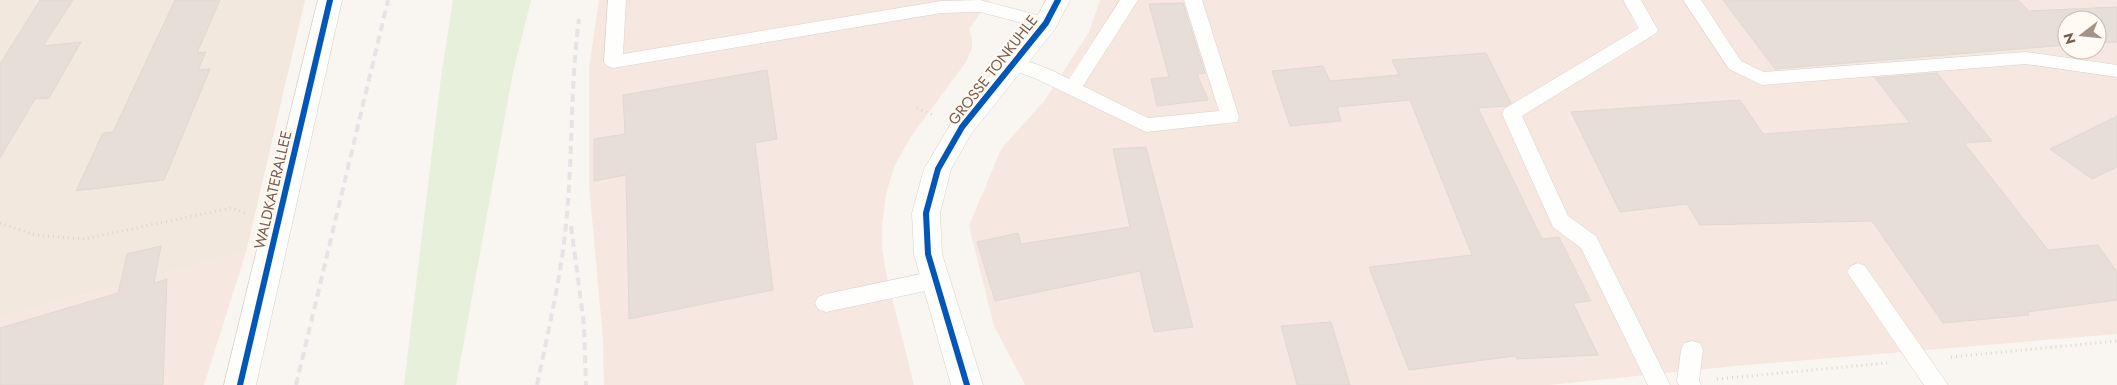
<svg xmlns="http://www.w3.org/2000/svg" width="2117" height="385" font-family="Jost,sans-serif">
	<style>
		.residential { fill: #f2e8de }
		.commercial { fill: #f6e8e1; fill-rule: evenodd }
		.green { fill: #e7f0db }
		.building { fill: #e6ded7; stroke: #e2d8d2 }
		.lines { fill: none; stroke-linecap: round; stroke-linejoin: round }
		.lane-casing { stroke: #d7d1cb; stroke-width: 1 }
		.street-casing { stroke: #d7d1cb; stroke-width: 1 }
		.path { stroke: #dcd5d0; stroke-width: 3; stroke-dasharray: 1 4; stroke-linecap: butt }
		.lane { fill: #fefefd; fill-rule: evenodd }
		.street { fill: #fefefd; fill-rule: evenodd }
		.rail { stroke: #e6e3e7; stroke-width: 4; stroke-dasharray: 8 5; stroke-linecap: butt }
		.cycleway-casing { stroke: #fffaf3; stroke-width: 9 }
		.cycleway { stroke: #0057b8; stroke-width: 6 }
		.labels { text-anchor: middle; stroke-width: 4; stroke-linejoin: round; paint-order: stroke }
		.street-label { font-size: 15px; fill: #7a5c4d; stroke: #fffaf3 }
	</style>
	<rect width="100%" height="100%" fill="#f9f5f0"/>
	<path class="residential" d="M0,0H305L246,252L0,317Z"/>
	<path class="commercial" d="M599,0H990L969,29L972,38V48L966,62L910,138L894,167L886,194L882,224V249L887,278L914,385H604L603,339L589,185V67Z
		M1100,0H2117V334L1735,366L1549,385H1025L994,326L969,226L1001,149L1045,100L1089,32ZM2067,20H2097V50H2067Z
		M246,252L204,385H0V317Z"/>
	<path class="green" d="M453,0H531L513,72L456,385H404L441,77Z"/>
	<path class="building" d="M40,0H73L43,46L81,42L49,98L35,99L0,158V64Z
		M175,0H220L197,53L206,52L198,70L210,69L164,180L76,191L103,133L113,132Z
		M1723,0H2018L2029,11L2117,7V42L2097,43V20H2067V45L1775,69Z
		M1183,3L1205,73L1197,74L1208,100L1157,106L1151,79L1169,77L1149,4Z
		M1486,53L1511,103L1506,106L1478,108L1542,239L1559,237L1591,301L1573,303L1598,355L1517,359L1515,356L1409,370L1369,267L1472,255L1410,100L1337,107L1341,121L1290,126L1272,71L1323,66L1330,81L1399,75L1392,60Z
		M767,70L777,139L755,143L773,290L629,319L626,175L594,181V139L625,134L623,95Z
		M1937,73L1992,141L1964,143L2048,250L2098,245L2117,272V300L2027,312L2029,315L1943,323L1872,221L1700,225L1687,204L1620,212L1571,112L1740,100L1763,134L1910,123L1875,78Z
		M2117,116V167L2092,179L2050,149Z
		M1146,147L1193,327L1154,332L1140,271L995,301L977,242L1018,233L1021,244L1130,227L1113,149Z
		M161,246L154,283L167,279L163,385H0V328L118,293L127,254Z
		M1331,322L1350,385H1297L1281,326Z"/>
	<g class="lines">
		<defs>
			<path id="lane" d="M608,0H626L623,54L941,1L980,0L1052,19L1055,23L1052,27L1046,29L980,12L941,13L613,68L607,66L604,62Z
				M1120,0H1138L1083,86L1148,118L1219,111L1184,0H1202L1239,117L1237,122L1146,132L1037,79L1006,68L1003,64L1006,60C1021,55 1054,71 1069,79Z
				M1623,0H1641L1658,30L1655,34L1522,116L1568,216L1596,236L1670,385H1648L1581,248L1553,227L1502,114L1504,109L1639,28Z
				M1683,0H1701L1741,61L1764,72L2026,52L2117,65V77L2026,64L1762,85L1729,69Z
				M1858,263L1865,266L1948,385H1924L1851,278L1847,272L1851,266Z
				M935,271L943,274L946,280L943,286L935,289L826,312L818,309L815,303L818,297L826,294Z
				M1692,341L1700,343L1703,350L1699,381L1701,385H1679L1677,381L1681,350L1684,343Z"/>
			<path id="street" d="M318,0H342L256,385H224Z
				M1046,0H1070L1055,29L971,134L951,169L940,213L942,254L983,385H951L914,254L912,213L924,169L953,120L1036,19Z"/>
		</defs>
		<use href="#lane" class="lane-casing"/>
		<use href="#street" class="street-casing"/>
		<path class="path" d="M917,108L935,116
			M0,223L35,235L84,239L231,208L248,214
			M1951,357L2117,341
			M1717,379L1887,363"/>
		<use href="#lane" class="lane"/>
		<use href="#street" class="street"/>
		<path class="rail" d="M571,226L584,325L586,385
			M296,385L388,0
			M537,385C548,332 561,278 566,224C573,156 570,87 579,19"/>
		<defs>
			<path id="cycleway" d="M240,385L330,0
				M967,385L928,254L926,213L938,169L962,127L1046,23L1058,0"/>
		</defs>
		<use href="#cycleway" class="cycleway-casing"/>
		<use href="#cycleway" class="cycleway"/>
	</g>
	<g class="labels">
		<g class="street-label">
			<text transform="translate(993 70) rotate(-52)" y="5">GROSSE TONKUHLE</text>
			<text transform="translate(273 190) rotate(-77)" y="5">WALDKATERALLEE</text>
		</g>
	</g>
	<g transform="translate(2082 35) rotate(254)"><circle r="24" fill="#fffaf3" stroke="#cabbb1"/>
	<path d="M0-4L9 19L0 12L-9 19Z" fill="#a69286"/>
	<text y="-8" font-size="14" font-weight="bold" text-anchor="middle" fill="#7a5c4d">N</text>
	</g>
</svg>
